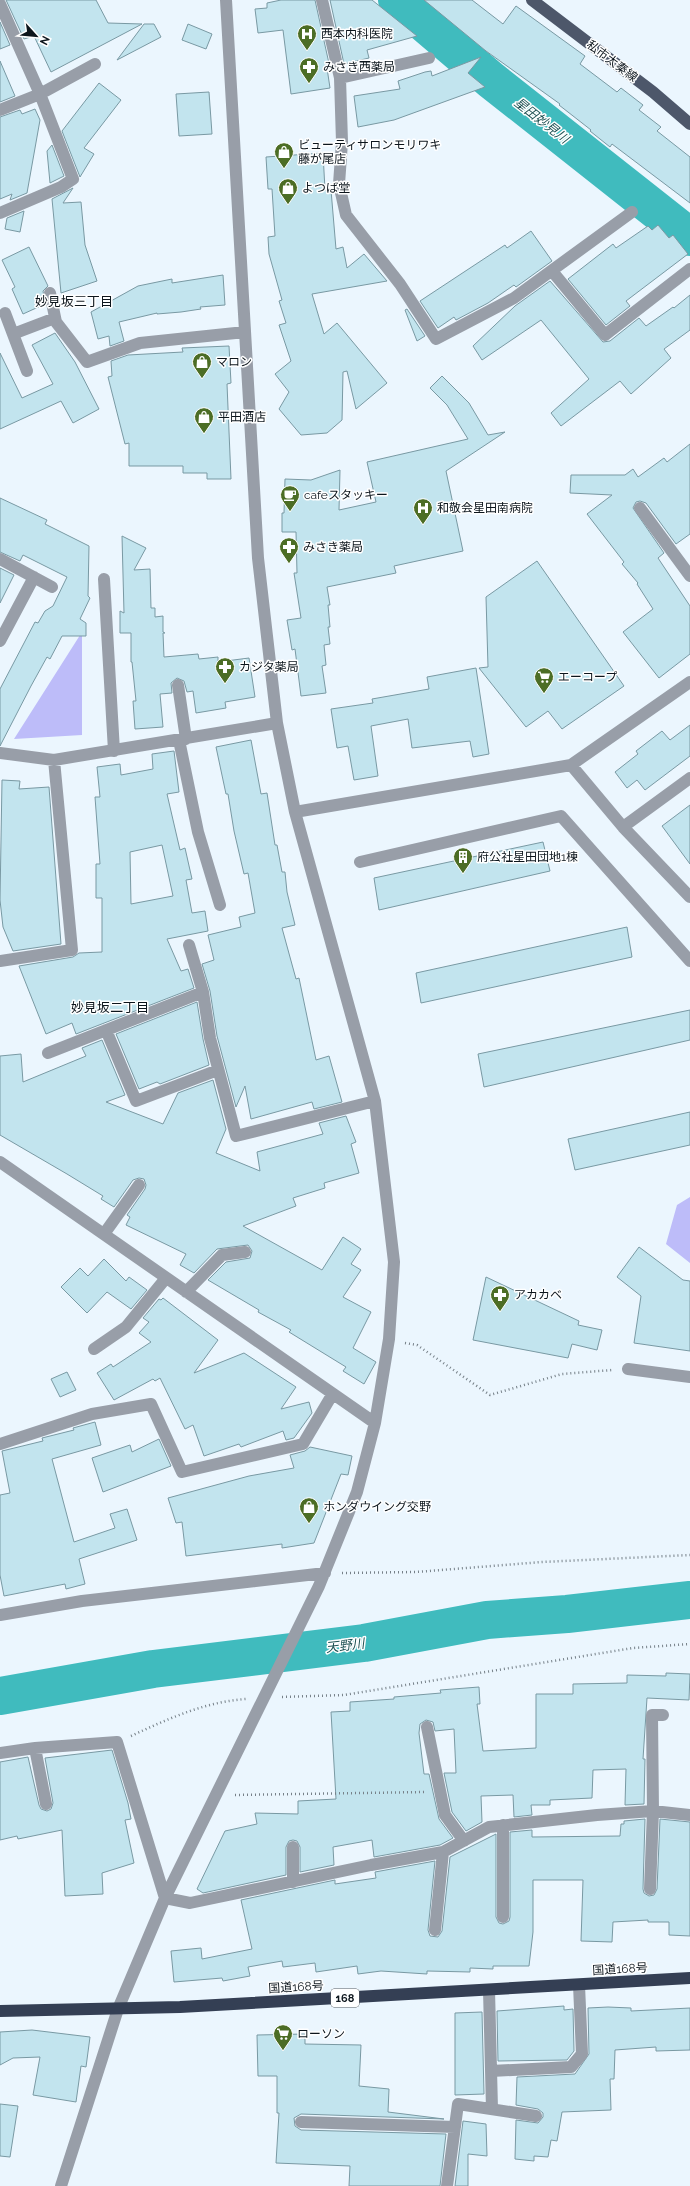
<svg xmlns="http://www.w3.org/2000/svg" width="690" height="2186" font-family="Raleway,'Noto Sans JP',sans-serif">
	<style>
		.green { fill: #bdbcf9 }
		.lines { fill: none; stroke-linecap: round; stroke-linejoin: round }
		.river { stroke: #40bbbe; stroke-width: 38 }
		.building { fill: #c2e4ee; stroke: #7999a3; fill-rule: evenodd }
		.path { stroke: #768088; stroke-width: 2.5; stroke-dasharray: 1 3; stroke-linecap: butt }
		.minor { stroke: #989ea8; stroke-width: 12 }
		.major { stroke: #4d576a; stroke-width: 12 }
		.highway { stroke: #343f54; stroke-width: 12 }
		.labels { text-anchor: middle; stroke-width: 3; stroke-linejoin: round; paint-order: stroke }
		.shield { fill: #fff; stroke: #555b60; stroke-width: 1 }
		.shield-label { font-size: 11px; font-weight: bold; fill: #0c151c }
		.poi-label { font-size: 12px; fill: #0c151c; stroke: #fff; text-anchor: start }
		.street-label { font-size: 12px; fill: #0c151c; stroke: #fff }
		.water-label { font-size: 13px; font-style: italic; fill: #1d5152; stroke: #fff }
		.neighbourhood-label { font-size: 13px; fill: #0c151c; stroke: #fff }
	</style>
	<rect width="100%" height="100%" fill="#ebf6fe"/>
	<path class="green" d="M82,632V735L14,739Z
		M690,1197V1263L666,1244L677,1205Z"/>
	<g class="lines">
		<path class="river" d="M397,0L491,80L690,237
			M0,1696L153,1669L364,1643L487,1620L567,1614L690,1600"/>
	</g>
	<path class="building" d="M6,0H96L108,23L142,24L51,72L34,36L24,39Z
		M281,0H315L330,68H327L330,88L291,94L283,30L258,33L255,9L267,8V3Z
		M330,0H372L417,36L367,50L369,58L344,64Z
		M424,0H472L503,24L516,6L585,56L580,64L617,92L621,88L643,105L639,110L661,127L657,131L690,157V203L612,144L610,147L590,131L591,130L559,105L560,104L486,51Z
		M0,22L10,45L0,49Z
		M144,24H154L161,37L117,60Z
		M188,24L212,34L206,49L182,40Z
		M481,57L468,73L485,87L394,120L358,127L354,96L400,89L398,81L425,72L431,71L432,76Z
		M0,61L15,96L0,102Z
		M99,83L121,100L84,148L94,154L80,177L62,131Z
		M209,92L212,134L179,136L176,94Z
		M35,109L40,120L27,193L10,200L12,194L0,199V117L20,110L22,114Z
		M52,145L64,176L50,183L47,151Z
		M323,153L325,190H331L336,249L343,247L347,268L364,254L387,281L312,294L324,334L337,323L387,383L356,409L347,371L343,372L342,420L327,433L301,435L279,409L289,392L275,374L291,361L279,325L286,323L279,301L282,300L269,254L268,237L275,236L272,189H268L266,157Z
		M73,188L63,203L81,202L85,245L97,281L61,293L52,199Z
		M24,211L20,232L5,229L7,218Z
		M658,225L669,238L673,235L688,254L626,301L630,306L606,325L568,279L613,244L616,248L648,226L652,230Z
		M531,231L552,261L516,287L514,285L488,303L456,320L454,317L438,328L420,301L505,245L507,248Z
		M29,247L48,286L43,291L45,304L23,314L12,289L15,287L2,260Z
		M223,275L225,305L200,307L201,309L181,312L157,314V313L119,322L124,341L110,346L109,336L98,339L91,312L138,286L172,279V283Z
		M550,281L603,342L610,341L639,318L646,326L673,307L674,308L690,295V330L664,349L671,358L631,394L620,381L561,426L551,413L589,379L541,320L482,360L473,346L515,306Z
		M407,309L425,336L417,341L405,310Z
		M55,333L75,362L99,409L73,423L61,401L0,429V353L22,398L53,384L32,345Z
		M229,346L231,383L227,384L231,479H207V473H183V466H129V443L125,444L108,377L112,376L111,361L128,355L183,352L182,348Z
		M442,376L469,403L488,435L505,432L446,471L463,551L394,566L396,573L327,587L330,605H328L330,627H328L330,644L324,645L326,665L322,666L326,693L301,696L295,649L292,650L287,620L301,618L294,573H297L296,532H282V513H284L285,479L311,480L340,470L339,510L376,502L367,462L468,439L447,405L430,388Z
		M690,444V534L676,544L646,503L640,501L636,502L633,508L664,553L658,558L690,606V654L659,678L623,632L653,609L637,584L638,583L622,564L624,562L587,514L612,495L570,493L571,475H625L633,469L638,477L664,458L667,462Z
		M0,498L47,520L45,524L89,546L88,596L90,598L80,619L86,623V636H62L50,659L47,657L31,686L0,746V689L35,622L38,623L45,611L53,606L67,577L23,555L20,561L0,552Z
		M122,536L146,548L134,570L150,569L151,608H155V617L163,616V632L165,633H163L164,657L198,654L199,659L218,657V662L249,658L255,697L225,702L226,708L196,713L193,691L187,692L184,681L177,678L171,683L172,693L160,694L163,727L135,729L133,701H136L132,662H131V633H120V611L124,613Z
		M537,561L624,686L562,729L548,711L526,727L479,668L488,667L486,597Z
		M0,568L14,575L0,603Z
		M476,668L489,754L473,757L470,741L412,748L408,719L371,726L378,776L354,780L348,746L337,748L331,709L373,703L372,699L429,689L427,677Z
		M690,725V756L645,790L637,780L627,788L615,772L638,754L636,751L662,731L670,740Z
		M251,740L261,794L267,793L275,845H277L282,872H285L287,892L295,925L282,928L296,979L299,978L316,1060L329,1056L342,1102L314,1109L312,1102L251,1119L245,1086L236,1107L217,1036L210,991L202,964L214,960L208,935L241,927L239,917L255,913L248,873L244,874L234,831L228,794H226L216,747Z
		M174,751L179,792L167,794L180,850L185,848L192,879L186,880L192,913L205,911L208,931L167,939L181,971L188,969L194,988L76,1034L72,1023L46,1034L19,966L73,957L79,953L102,952V898H96V864H100L95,797H100L97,767L120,764L121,775L153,769L152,754ZM162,845L173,896L131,904L130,852Z
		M2,780L20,781L19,789L49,787L61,944L13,951L3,927L0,900Z
		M690,805V864L662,826Z
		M543,842L550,871L379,910L374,878Z
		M627,927L632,957L421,1003L416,973Z
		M197,1002L203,1039L209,1065L160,1084L157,1082L139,1089L116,1034Z
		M690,1010V1040L484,1087L478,1054Z
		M102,1040L125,1095L106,1102L163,1124L178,1093L213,1080L226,1129L216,1153L260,1171L257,1152L323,1134L319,1123L346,1116L356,1142L351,1144L359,1173L324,1183L325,1188L293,1198L296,1206L243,1226L322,1270L343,1237L361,1249L351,1264L361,1270L343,1297L371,1312L353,1348L376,1362L364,1384L343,1371L346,1367L289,1332L291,1330L258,1312L259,1310L208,1280L226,1262L250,1258L252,1251L248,1245L217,1249L194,1273L180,1265L186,1254L126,1225L130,1217L127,1215L145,1189L146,1185L144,1179L139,1178L133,1180L114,1207L101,1199L103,1196L67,1174L0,1135V1056L21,1054L23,1082L86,1056L82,1048Z
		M690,1112V1145L575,1170L568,1139Z
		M639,1247L683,1280L690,1281V1351L634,1343L641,1296L617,1277Z
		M104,1259L126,1281L129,1277L147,1290L131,1309L107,1292L87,1313L61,1287L80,1268L88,1276Z
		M486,1277L579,1321L578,1325L602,1330L597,1350L572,1344L568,1358L473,1340Z
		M163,1298L218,1340L194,1373L244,1353L296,1387L281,1409L309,1402L312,1413L294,1438L286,1440L283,1431L241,1447L239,1444L204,1456L193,1425L185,1429L160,1378L155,1381L153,1379L114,1400L97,1373L111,1364L113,1367L151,1342L139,1333L149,1322L143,1318L159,1299L161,1300Z
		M67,1372L76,1390L60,1397L51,1379Z
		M95,1422L101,1445L52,1459L74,1542L115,1528L110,1514L127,1509L137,1540L79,1559L85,1584L66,1589L65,1584L4,1596L0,1575V1495L10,1493L2,1451L43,1441L42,1438L74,1430L73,1428Z
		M159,1439L171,1466L103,1492L92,1458L130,1445L132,1452Z
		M310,1447L352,1456L348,1475L341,1474L314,1543L282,1548V1544L186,1556L182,1522L176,1523L168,1498L249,1476L294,1468L290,1455L305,1451Z
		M666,1673L690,1674L689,1700L647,1698L643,1759H645L644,1804L625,1805L626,1769L593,1770L592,1798L550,1800V1805H531L532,1815L514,1817L513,1795L481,1796L482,1822L466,1831L452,1812L444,1773H456L454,1729L435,1731L433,1722L426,1720L420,1724L419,1733L424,1774H429L439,1819L453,1838L440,1845L374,1857L372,1840L333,1847L334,1865L300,1872V1847L297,1841L293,1840L289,1841L286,1847V1875L203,1893L197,1889L225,1831L257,1824L255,1813L298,1814V1801L336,1799L331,1712L350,1711V1702L394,1699V1697L441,1693L440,1690L479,1687L480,1704H477L483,1751L536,1748V1694H573V1684L627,1683V1675L666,1676Z
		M112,1750L128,1803L131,1819L125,1820L134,1863L102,1873L103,1894L65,1896L62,1830L18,1839L17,1836L0,1840V1762L28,1757L39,1805L41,1809L47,1811L51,1809L53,1803L45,1758Z
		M645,1819L643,1889L644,1893L649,1896L654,1895L657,1889L660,1819L690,1822V1936L669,1935V1922H648V1920L613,1922L612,1942L581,1941L583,1880H533V1932L529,1966H493V1969L470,1968V1972L427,1971V1974L381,1971L358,1974L357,1966L316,1972L315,1963L283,1967L282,1961L248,1967L250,1976L223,1981L222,1978L174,1982L171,1951L201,1948L202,1959L252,1949L241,1900L335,1880V1884L376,1878L375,1872L435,1861L428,1930L430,1936L438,1937L442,1931L450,1857L496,1834V1917L499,1923L503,1924L509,1921L510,1917V1832L532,1830V1837L620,1836L621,1824H624V1821Z
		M564,2006V2010L573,2009L574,2051L567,2060L498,2061L497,2011Z
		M608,2007L631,2008V2011L690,2008V2050L656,2051V2047L615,2050L614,2079H610L611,2110L562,2112L557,2141L551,2140L548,2157L534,2156V2161L515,2159L516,2120L538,2123L543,2117V2113L538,2109L516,2105L517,2077L575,2074L589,2054L588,2008Z
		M482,2012L484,2094L455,2095V2013Z
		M32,2030L90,2037L86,2067L81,2066L76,2102L33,2095L40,2057L13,2058L0,2065V2032Z
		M305,2034V2044L361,2045L359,2086L389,2089L388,2112L444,2119L301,2114L294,2118L295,2126L301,2130L446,2134L440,2186H349L350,2166L276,2163L279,2113H277V2076H258L257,2035Z
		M0,2104L18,2106L10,2157L0,2156Z
		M463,2121L486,2124L487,2156L468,2154V2186H455Z"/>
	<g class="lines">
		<path class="path" d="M405,1343L417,1345L490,1395L562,1374L612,1370
			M342,1573L416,1572L542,1562L690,1555
			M282,1697L344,1695L633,1648L690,1644
			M131,1736C168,1719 204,1702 246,1699
			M235,1795L424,1792"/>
		<path class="minor" d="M322,0L340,78L342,142L339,184L346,215L400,284L436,339L514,298L632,212
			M0,4L40,94L73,179L61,187L0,213
			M340,78L429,58
			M0,110L40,94L95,64
			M552,271L605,335L690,269
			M50,293L56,322L87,362L140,343L245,332
			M5,313L27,371
			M13,334L55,318
			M640,508L690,576
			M0,559L52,587
			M104,579L114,751
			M0,641L34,577
			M178,685L186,739
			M179,740L198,832L220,905
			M0,753L54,760L277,723
			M571,765L623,827L690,897
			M295,812L571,765L690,682
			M623,827L690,778
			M360,862L561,816L690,961
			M189,945L203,992L210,1038L236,1136L375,1101
			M0,961L72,950L54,760
			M106,1030L136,1101L218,1070
			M48,1053L203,992
			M0,1162L375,1423
			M104,1234L139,1185
			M186,1292L222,1255L245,1252
			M94,1349L126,1327L166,1278
			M628,1369L690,1377
			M0,1444L92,1414L151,1404L182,1472L303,1444L332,1395
			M0,1615L82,1601L325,1573
			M427,1727L445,1815L464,1841
			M35,1748L46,1804
			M0,1753L35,1748L117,1742L165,1898L190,1903L371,1865L443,1852L489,1827L597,1815L653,1811L690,1815
			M293,1847V1882
			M650,1889L653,1811L652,1715H663
			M503,1917V1825
			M435,1930L443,1852
			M489,1990L492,2109
			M491,2071L571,2067L582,2054L579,1985
			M301,2122L455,2127
			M61,2186L118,2009L165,1898L319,1586L357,1492L375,1423L389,1339L394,1262L375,1101L295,812L277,723L258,558L226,0
			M447,2186L458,2104L536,2116"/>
		<path class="major" d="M532,0L653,92L690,124"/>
		<path class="highway" d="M0,2011L180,2007L690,1978"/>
	</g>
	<defs>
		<symbol id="hospital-pin" viewBox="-11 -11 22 30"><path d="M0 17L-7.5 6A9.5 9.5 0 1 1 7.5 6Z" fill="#4c6d25" stroke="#fff"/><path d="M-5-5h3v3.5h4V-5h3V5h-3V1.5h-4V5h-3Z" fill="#fff"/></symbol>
		<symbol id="pharmacy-pin" viewBox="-11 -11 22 30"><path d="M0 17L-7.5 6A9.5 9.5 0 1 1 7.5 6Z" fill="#4c6d25" stroke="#fff"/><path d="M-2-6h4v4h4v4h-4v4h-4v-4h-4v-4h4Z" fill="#fff"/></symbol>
		<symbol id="shop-pin" viewBox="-11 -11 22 30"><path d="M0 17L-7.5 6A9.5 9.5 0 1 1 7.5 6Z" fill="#4c6d25" stroke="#fff"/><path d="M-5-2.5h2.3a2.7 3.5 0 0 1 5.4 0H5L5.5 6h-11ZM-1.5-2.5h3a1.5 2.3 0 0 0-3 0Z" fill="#fff"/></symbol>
		<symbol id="cafe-pin" viewBox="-11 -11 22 30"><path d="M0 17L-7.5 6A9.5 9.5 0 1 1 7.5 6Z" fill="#4c6d25" stroke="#fff"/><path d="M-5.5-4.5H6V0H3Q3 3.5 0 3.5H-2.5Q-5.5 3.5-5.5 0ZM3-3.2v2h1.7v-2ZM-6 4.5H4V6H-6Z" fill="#fff"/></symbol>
		<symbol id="supermarket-pin" viewBox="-11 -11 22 30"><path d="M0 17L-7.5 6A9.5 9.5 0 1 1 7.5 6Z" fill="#4c6d25" stroke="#fff"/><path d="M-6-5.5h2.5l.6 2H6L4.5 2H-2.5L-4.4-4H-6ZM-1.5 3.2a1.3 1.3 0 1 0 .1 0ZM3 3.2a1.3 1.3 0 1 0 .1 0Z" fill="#fff"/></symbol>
		<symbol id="building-pin" viewBox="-11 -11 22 30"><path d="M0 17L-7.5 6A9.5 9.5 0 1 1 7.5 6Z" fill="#4c6d25" stroke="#fff"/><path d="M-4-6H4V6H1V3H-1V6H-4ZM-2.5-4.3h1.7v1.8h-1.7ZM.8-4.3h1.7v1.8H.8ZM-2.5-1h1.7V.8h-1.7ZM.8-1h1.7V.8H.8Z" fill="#fff"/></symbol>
	</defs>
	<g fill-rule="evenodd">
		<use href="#hospital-pin" x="296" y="23" width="22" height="30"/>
		<use href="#pharmacy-pin" x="298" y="56" width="22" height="30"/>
		<use href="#shop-pin" x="273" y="141" width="22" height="30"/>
		<use href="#shop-pin" x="277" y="177" width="22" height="30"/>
		<use href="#shop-pin" x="191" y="351" width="22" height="30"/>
		<use href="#shop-pin" x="193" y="406" width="22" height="30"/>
		<use href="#cafe-pin" x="279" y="484" width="22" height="30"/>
		<use href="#hospital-pin" x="412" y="497" width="22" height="30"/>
		<use href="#pharmacy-pin" x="278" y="536" width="22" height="30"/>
		<use href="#pharmacy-pin" x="214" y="656" width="22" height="30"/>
		<use href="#supermarket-pin" x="533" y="666" width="22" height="30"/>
		<use href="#building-pin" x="452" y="846" width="22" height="30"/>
		<use href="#pharmacy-pin" x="489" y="1284" width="22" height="30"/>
		<use href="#shop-pin" x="298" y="1496" width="22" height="30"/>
		<use href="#supermarket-pin" x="272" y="2023" width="22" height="30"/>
	</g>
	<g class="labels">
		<rect class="shield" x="331" y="1989" width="28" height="18" rx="3"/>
		<g class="shield-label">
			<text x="345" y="2002">168</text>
		</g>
		<g class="poi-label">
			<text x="321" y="38">西本内科医院</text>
			<text x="323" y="71">みさき西薬局</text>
			<text x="298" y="149">ビューティサロンモリワキ<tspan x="298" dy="14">藤が尾店</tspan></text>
			<text x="302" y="192">よつば堂</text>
			<text x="216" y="366">マロン</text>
			<text x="218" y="421">平田酒店</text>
			<text x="304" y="499">cafeスタッキー</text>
			<text x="437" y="512">和敬会星田南病院</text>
			<text x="303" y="551">みさき薬局</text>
			<text x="239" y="671">カジタ薬局</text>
			<text x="558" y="681">エーコープ</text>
			<text x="477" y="861">府公社星田団地1棟</text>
			<text x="514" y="1299">アカカベ</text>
			<text x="323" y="1511">ホンダウイング交野</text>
			<text x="297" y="2038">ローソン</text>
		</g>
		<g class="street-label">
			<text transform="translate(612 61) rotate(37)" y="4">私市太秦線</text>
			<text transform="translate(620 1969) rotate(-3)" y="4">国道168号</text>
			<text transform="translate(296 1987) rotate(-3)" y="4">国道168号</text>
		</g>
		<g class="water-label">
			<text transform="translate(542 120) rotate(38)" y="5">星田妙見川</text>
			<text transform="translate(345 1645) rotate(-7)" y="5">天野川</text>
		</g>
		<g class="neighbourhood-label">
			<text x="74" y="306">妙見坂三丁目</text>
			<text x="110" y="1012">妙見坂二丁目</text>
		</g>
	</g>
	<g transform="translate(36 36) rotate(117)" stroke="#ffffff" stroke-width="3" paint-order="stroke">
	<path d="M0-3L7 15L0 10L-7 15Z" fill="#0c151c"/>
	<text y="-6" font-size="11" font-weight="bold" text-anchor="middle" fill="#0c151c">N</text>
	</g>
</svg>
